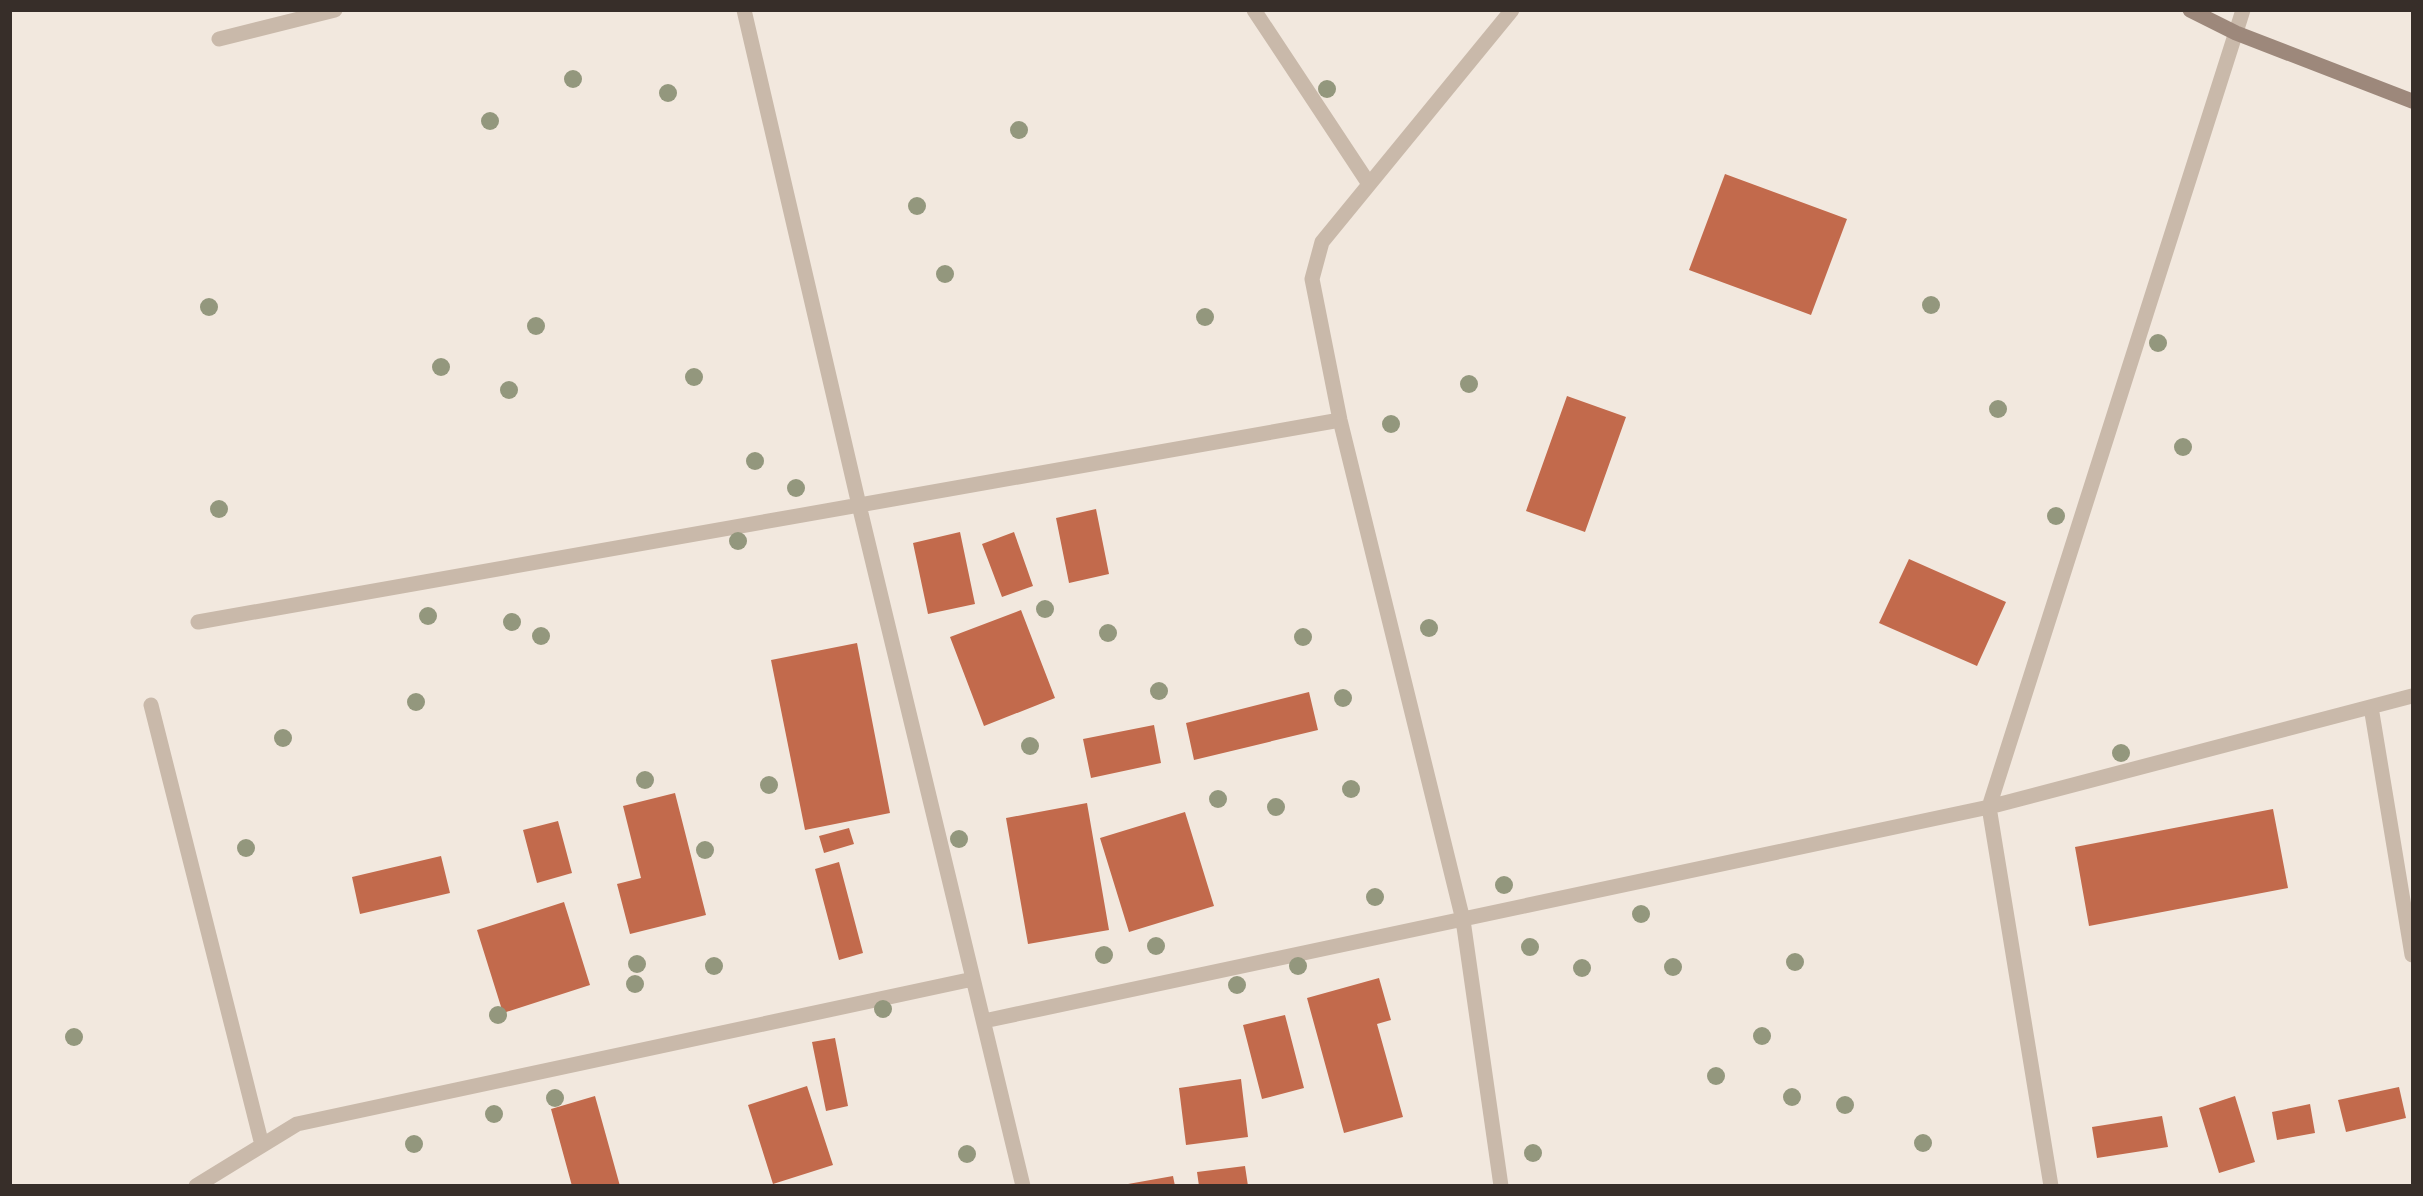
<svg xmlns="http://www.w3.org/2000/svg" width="2423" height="1196" font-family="Jost,sans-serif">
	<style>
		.building { fill: #c26a4c }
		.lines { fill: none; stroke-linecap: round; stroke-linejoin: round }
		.minor { stroke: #c9b9aa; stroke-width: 15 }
		.secondary { stroke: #9d887b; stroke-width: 15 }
		.tree { fill: #93977d }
	</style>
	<rect width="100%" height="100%" fill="#f2e8de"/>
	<path class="building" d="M1725,174L1847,219L1811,315L1689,270Z
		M1567,396L1626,417L1585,532L1526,511Z
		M1096,509L1109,574L1069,583L1056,518Z
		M960,532L975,604L928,614L913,543Z
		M1014,532L1033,586L1002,597L982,544Z
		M1909,559L2006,602L1977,666L1879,623Z
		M1021,610L1055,698L984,726L950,637Z
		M857,643L890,813L805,830L771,660Z
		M1309,692L1318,730L1194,760L1186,723Z
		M1154,725L1161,763L1091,778L1083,739Z
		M675,793L706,915L630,934L617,884L641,878L623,806Z
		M1087,803L1109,930L1028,944L1006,818Z
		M2273,809L2288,888L2089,926L2075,847Z
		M1185,812L1214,906L1129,932L1100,838Z
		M558,821L572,873L537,883L523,830Z
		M849,828L854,844L824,853L819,836Z
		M441,856L450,893L360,914L352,877Z
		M839,862L863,953L839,960L815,869Z
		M564,902L590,985L503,1013L477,930Z
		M1379,978L1391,1020L1377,1024L1403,1117L1344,1133L1307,998Z
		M1285,1015L1304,1088L1262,1099L1243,1025Z
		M835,1038L848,1106L826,1111L812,1042Z
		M1241,1079L1248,1137L1186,1145L1179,1088Z
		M807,1086L833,1165L773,1184L748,1105Z
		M2399,1087L2406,1118L2346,1132L2338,1100Z
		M595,1096L620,1186H572L551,1109Z
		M2235,1096L2255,1162L2219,1173L2199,1108Z
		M2310,1104L2315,1133L2277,1140L2272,1112Z
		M2162,1116L2168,1147L2097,1158L2092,1127Z
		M1245,1166L1248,1186H1199L1197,1172Z
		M1173,1176L1175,1186H1129L1128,1184Z"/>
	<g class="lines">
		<path class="minor" d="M744,10L859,505L1023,1186
			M1254,10L1369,184
			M219,39L335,10
			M198,622L1340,420
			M151,705L262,1145
			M2371,707L2412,955
			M984,1021L1989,807L2412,696
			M196,1186L297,1124L973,979
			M1501,1186L1463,920L1340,420L1312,279L1322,242L1512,10
			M2051,1186L1989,807L2243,10"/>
		<path class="secondary" d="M2190,10L2236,33L2412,101"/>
	</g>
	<g class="tree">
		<circle cx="573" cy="79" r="9"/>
		<circle cx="1327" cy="89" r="9"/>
		<circle cx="668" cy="93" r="9"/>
		<circle cx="490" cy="121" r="9"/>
		<circle cx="1019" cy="130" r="9"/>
		<circle cx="917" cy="206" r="9"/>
		<circle cx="945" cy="274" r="9"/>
		<circle cx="1931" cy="305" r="9"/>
		<circle cx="209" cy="307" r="9"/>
		<circle cx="1205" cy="317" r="9"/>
		<circle cx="536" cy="326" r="9"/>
		<circle cx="2158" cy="343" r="9"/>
		<circle cx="441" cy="367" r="9"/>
		<circle cx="694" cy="377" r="9"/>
		<circle cx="1469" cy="384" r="9"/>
		<circle cx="509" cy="390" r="9"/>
		<circle cx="1998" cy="409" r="9"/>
		<circle cx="1391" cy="424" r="9"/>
		<circle cx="2183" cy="447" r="9"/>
		<circle cx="755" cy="461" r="9"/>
		<circle cx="796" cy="488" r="9"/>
		<circle cx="219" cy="509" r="9"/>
		<circle cx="2056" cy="516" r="9"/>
		<circle cx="738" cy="541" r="9"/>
		<circle cx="1045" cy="609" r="9"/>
		<circle cx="428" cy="616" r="9"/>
		<circle cx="512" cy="622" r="9"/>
		<circle cx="1429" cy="628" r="9"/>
		<circle cx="1108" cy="633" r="9"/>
		<circle cx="541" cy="636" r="9"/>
		<circle cx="1303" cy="637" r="9"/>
		<circle cx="1159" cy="691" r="9"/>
		<circle cx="1343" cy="698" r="9"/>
		<circle cx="416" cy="702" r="9"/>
		<circle cx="283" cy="738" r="9"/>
		<circle cx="1030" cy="746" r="9"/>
		<circle cx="2121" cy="753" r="9"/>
		<circle cx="645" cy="780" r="9"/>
		<circle cx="769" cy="785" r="9"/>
		<circle cx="1351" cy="789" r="9"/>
		<circle cx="1218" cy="799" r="9"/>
		<circle cx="1276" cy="807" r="9"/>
		<circle cx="959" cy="839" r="9"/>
		<circle cx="246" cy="848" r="9"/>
		<circle cx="705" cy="850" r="9"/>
		<circle cx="1504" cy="885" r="9"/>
		<circle cx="1375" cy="897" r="9"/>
		<circle cx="1641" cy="914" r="9"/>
		<circle cx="1156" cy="946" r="9"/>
		<circle cx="1530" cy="947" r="9"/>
		<circle cx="1104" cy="955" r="9"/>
		<circle cx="1795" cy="962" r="9"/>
		<circle cx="637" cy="964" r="9"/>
		<circle cx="714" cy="966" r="9"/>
		<circle cx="1298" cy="966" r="9"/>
		<circle cx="1673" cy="967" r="9"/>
		<circle cx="1582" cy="968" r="9"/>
		<circle cx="635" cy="984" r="9"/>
		<circle cx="1237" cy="985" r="9"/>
		<circle cx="883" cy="1009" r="9"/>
		<circle cx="498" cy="1015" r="9"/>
		<circle cx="1762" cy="1036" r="9"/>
		<circle cx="74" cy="1037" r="9"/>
		<circle cx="1716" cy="1076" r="9"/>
		<circle cx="1792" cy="1097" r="9"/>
		<circle cx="555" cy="1098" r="9"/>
		<circle cx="1845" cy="1105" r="9"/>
		<circle cx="494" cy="1114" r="9"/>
		<circle cx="1923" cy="1143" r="9"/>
		<circle cx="414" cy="1144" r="9"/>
		<circle cx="1533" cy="1153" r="9"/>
		<circle cx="967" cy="1154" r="9"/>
	</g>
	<rect width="2423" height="1196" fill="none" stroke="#372e29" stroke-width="24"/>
</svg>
